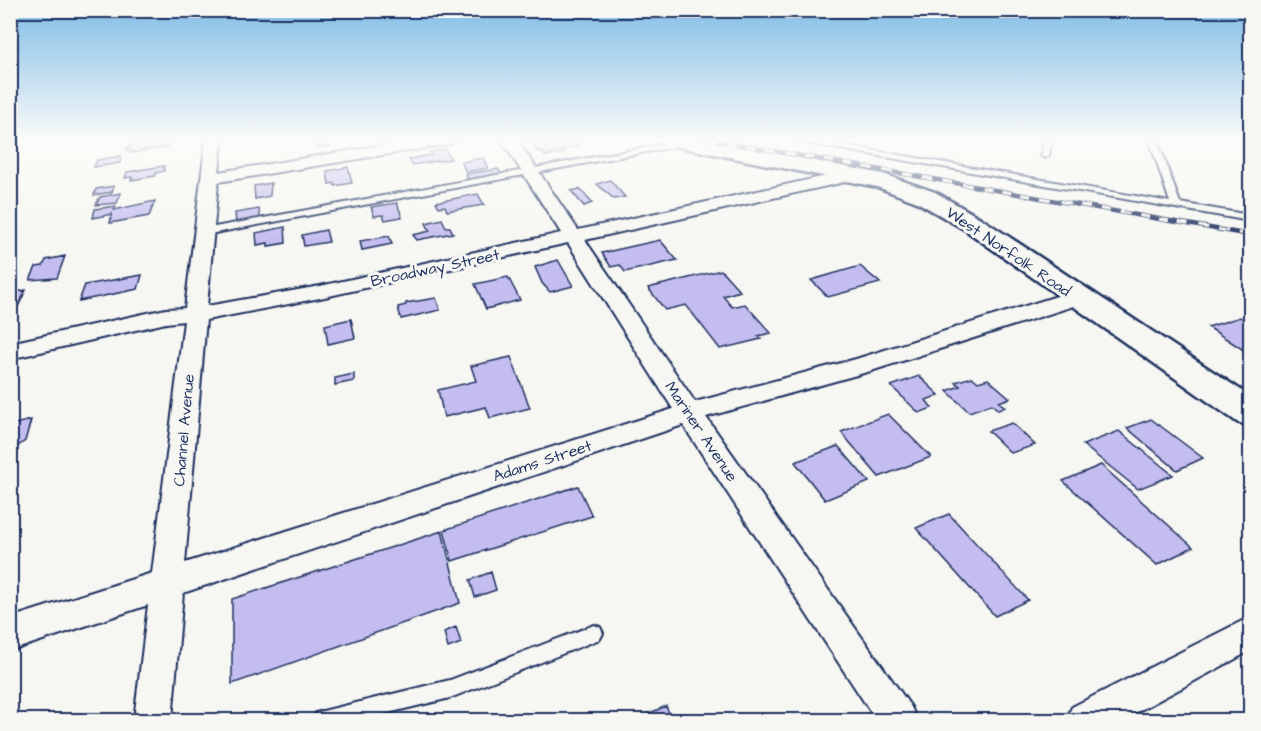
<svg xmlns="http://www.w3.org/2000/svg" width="1261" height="731" font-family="'Architects Daughter',sans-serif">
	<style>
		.building { fill: #c4bdef; stroke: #1b2f5e; stroke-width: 1.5 }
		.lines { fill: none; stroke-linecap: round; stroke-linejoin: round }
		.lane-casing { stroke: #1b2f5e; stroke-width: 4 }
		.street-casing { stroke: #1b2f5e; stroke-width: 4 }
		.secondary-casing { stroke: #1b2f5e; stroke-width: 5 }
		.lane { fill: #f6f6f2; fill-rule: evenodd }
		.street { fill: #f6f6f2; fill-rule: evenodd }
		.secondary { fill: #f6f6f2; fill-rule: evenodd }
		.rail-casing { stroke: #1b2f5e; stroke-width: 4.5 }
		.rail { stroke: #f6f6f2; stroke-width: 3; stroke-dasharray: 10; stroke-linecap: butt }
		.labels { text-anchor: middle; stroke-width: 6; stroke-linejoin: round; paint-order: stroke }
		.street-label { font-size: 16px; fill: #1b2f5e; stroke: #f6f6f2 }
	</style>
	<rect width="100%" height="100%" fill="#f6f6f2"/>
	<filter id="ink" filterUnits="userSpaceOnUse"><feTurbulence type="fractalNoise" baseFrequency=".0167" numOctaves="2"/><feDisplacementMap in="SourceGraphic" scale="12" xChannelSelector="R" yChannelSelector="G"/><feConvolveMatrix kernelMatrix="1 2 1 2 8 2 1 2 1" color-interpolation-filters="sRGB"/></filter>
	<g filter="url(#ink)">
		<path class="building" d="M315,139H328L330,146L317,148Z
			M558,139H574L579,145L562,150L565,153L545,156L541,151L538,152L532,143Z
			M168,140L167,147L130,153L131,149L127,150L128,146Z
			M445,149L451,159L412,165L409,159L432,155L430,152Z
			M121,156L120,163L94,167L97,160Z
			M483,158L488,168L466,172L461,162Z
			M164,166V171L156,173L155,176L131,180L132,177L125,178L127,172Z
			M348,167L352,183L335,186L334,183L329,184L327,171Z
			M498,169L502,175L469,181L466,174Z
			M610,180L625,197L614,199L597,184Z
			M271,183L270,196L255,199L254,186Z
			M114,186L112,192L94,195L96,189Z
			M580,189L592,203L584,206L571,191Z
			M121,193L117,203L96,205L100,197Z
			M478,194L484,205L447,211L445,206L439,207L436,202Z
			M155,201L149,216L110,223L112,214L93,218L95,209L116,206L114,210Z
			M397,203L402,217L385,220L383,215L374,216L371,207Z
			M259,209L260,219L236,223L235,213Z
			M442,219L446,227H450L453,233L417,240L413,235L430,231L426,223Z
			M285,227L286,243L268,246V243L257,245L256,233Z
			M326,230L329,242L304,246L302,235Z
			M389,236L392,244L362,250L360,241Z
			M660,240L677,260L625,272L620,265L611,267L602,253Z
			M65,256L57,278L30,280L36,267L43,266L46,260Z
			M558,260L573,286L550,292L542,283L535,267Z
			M860,266L880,283L828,297L811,280Z
			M721,270L740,291L723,296L732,307L745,304L771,333L758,336L761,339L720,349L686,305L665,310L648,288Z
			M142,275L138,289L79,301L85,285Z
			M508,277L520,300L486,309L475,284Z
			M26,290L17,309L10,311V293Z
			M436,298L440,310L401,319L398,307L406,305V303Z
			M1240,317L1250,324V351H1245L1208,327Z
			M351,319L355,338L328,344L325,325Z
			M511,357L530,408L490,418L486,407L444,417L438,390L476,381L471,366Z
			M354,374V381L335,385V378Z
			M919,376L939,395L926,400L932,408L919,413L891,386Z
			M972,377L978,382L988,379L1010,398L999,402L1005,407L998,410L992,404L969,412L947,391L960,386L955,382Z
			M888,414L931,457L879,477L841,432Z
			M1151,419L1203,458L1177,470L1127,428Z
			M31,420L25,441L18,446L10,448V425Z
			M1012,423L1035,445L1011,453L988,431Z
			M1119,431L1173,475L1138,489L1083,445Z
			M838,446L869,482L825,500L795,462Z
			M1101,465L1193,547L1157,565L1063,481Z
			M578,486L592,516L452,561L444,530Z
			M949,514L1028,600L995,616L916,528Z
			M442,531L460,603L232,684V599Z
			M491,572L496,590L475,597L470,580Z
			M456,627L461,643L448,648L444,632Z
			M666,706L672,720H634Z"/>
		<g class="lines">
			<defs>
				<path id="lane" d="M790,139H807L1170,202L1149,139H1157L1180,203L1250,215V221L794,141Z
					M1044,139H1052L1049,156L1045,158L1041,156Z
					M686,140L690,142L689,144L204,235L199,232L204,229Z
					M594,625L600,627L603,633L600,639L450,698L359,720H314L316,713L323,711L450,680Z"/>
				<path id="street" d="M206,139H222L219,172L422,139H458L450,144L218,182L207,306L320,286L561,233L504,144V139H520V144L578,230L858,169L864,170L866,174L858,179L585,240L695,402L856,359L1070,292L1078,291L1086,292L1089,297L1086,302L871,371L706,417L911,707L917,720H876L683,425L183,593L172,720H134L148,605L10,651V618L152,573L184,321L166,323L10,359V343L166,309L185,308ZM568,243L673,409L185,563L206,320L320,298Z
					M1250,617V651L1122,720H1066L1072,707Z"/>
				<path id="secondary" d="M659,139H701L883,174L935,192L982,219L1250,396V426L1237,422L964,229L917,202L877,187L669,145L662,143Z"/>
			</defs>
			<use href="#lane" class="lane-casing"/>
			<use href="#street" class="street-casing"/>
			<use href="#secondary" class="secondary-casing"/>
			<use href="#lane" class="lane"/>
			<use href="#street" class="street"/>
			<use href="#secondary" class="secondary"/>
			<defs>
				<path id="rail" d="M706,139L1250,235"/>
			</defs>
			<use href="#rail" class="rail-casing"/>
			<use href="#rail" class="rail"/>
		</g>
	</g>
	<linearGradient id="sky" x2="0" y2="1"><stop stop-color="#7fbce6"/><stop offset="0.58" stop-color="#fbfbf9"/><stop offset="1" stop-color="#fbfbf9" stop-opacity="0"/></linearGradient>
	<rect width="1261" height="241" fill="url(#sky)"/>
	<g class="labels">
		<g class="street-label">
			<text transform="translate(1009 251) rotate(34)" y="6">West Norfolk Road</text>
			<text transform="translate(435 267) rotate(-12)" y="6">Broadway Street</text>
			<text transform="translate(183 430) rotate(-85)" y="6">Channel Avenue</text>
			<text transform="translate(702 431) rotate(56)" y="6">Mariner Avenue</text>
			<text transform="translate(542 460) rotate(-18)" y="6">Adams Street</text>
		</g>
	</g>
	<rect width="1261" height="731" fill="none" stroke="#f6f6f2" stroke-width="36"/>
	<rect x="18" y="18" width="1225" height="695" fill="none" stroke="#1b2f5e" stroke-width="2" filter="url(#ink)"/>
</svg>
